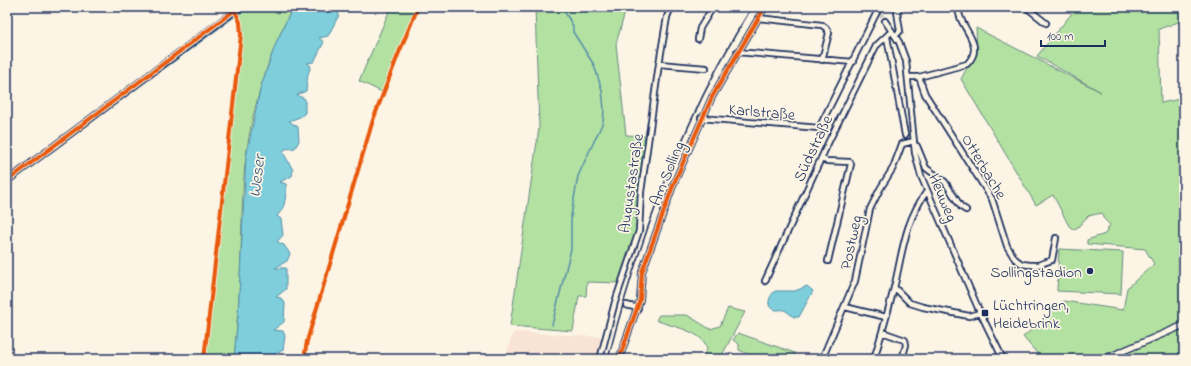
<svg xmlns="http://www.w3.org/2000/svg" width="1191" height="366" font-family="'Indie Flower',sans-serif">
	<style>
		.built { fill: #f9e3d4 }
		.green { fill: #b3e1a1; stroke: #678880 }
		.water { fill: #7ecedb; stroke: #568ea9 }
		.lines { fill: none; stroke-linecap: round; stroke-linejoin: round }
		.stream { stroke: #568ea9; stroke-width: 1.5 }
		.minor-tunnel { stroke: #cfcdca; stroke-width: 4.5; stroke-dasharray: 4.5 2; stroke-linecap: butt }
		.minor-casing { stroke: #1b2f5e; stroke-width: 8 }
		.major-casing { stroke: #1b2f5e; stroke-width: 8 }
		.minor { stroke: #fcf5e5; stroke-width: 4.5 }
		.major { stroke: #fcf5e5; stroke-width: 5.5 }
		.rail { stroke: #1b2f5e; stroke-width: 1.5 }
		.cycleway-casing { stroke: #fcf5e5; stroke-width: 6 }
		.cycleway { stroke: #e8590c; stroke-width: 4 }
		.poi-dot { fill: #1b2f5e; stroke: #fcf5e5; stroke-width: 1.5 }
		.labels { text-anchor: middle; stroke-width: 3.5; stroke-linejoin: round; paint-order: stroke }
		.street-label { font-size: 16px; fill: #1b2f5e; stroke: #fcf5e5 }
		.poi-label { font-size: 16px; fill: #1b2f5e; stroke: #fcf5e5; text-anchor: end }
		.water-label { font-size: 17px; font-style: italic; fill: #34577d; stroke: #fcf5e5 }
	</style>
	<rect width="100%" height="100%" fill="#fcf5e5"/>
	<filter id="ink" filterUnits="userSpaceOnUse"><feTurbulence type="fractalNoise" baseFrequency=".025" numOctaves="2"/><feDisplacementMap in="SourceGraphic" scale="8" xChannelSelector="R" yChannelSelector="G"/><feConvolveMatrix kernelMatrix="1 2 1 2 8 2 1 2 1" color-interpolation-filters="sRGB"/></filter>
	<g filter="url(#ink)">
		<path class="built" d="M514,332L602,337L596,359H506L509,344Z"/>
		<path class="green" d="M245,7H293C269,53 253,105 246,156C242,188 242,221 241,253C240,289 237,324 234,359H206L243,35V28L239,13Z
			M391,7H416L382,92L359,81Z
			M535,7H624L625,12L616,44L626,135L645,136L636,231L619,283L587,282L586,296H579L573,331L510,326L539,128Z
			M1077,7H1184V20L1159,29L1161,103L1184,98V359H1042L1023,337L1064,301L1123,310L1127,288L1154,264L1145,249L1087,244V240L1105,234L1110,225L1103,218L1102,213L1088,216L1077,228L1073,229L1069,226L1053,195L1036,205L961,79L977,49L976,28L1101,92L1037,56Z
			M1059,249L1123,252L1121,294L1057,291Z
			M728,308L745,312L720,359H703L707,348C702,330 671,327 656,320L659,315H687L710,329L720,326Z
			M738,333L795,353L793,359H759L739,350V344L733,340Z"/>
		<path class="water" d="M293,7H343L333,8L338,12L339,15L328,36L319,38L324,42L314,62L307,63L311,66L308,74L306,91L297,95L305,99V113L300,117L289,121L298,127L299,141L295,148L285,149L283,152L293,170L292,176L280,182L286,184C286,196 286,207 277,216L281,219L283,235L277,242L284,245L290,254L287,261L275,268H286V289L276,297L281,298L285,303L284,322L273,330L283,331L285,336L283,350L271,357V359H234L238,316L246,157L261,86L276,43Z
			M807,286L813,291L799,317H794C791,315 789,313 786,311C783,309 780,310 777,310C764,309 769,296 775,291H795Z"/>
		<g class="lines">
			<path class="stream" d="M240,13L248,7
				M158,73L234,17
				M86,126L153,76
				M7,185L82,129
				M552,325L571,249V216L578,176L603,122L604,109L602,90L594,65L573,32V26L562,7"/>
			<path class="minor-tunnel" d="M880,13L885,21"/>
			<defs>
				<path id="minor" d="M1026,7L1046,23
					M633,8L636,7
					M758,18L822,25L826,28L829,33L822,60
					M885,21L899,42L906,61L915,153L921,176L978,308L1003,359
					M895,36L900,31L897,12L900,7
					M887,37L905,135
					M698,39L700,28L713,7
					M737,52L853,62
					M659,64L706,68
					M908,77H919L967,64C987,44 958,28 958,7
					M919,77L925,94L992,199L1007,246L1015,259L1022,264L1030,265H1038L1052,260L1056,238
					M701,118L819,128L878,10
					M914,146H917L926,168L945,182L961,207L966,210
					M821,159L827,161L850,162L851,164L828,261
					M7,181L240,7
					M765,281L829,141L876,46L892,31
					M894,287L910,303L923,307L969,316L980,313
					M626,305L638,308
					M845,307L886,317
					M882,332L905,340L906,345L902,359
					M600,359L615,302L639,231L641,192L659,64L667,17L671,7
					M619,359L640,300L642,272L674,183L712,97L765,7
					M822,359L855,281L870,209L880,189L893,168L902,144L914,141
					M874,359C881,336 888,312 894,288C903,251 904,223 927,191"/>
				<path id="major" d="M1104,359L1184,325"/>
			</defs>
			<use href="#minor" class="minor-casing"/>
			<use href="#major" class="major-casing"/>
			<use href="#minor" class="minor"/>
			<use href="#major" class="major"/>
			<path class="rail" d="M608,359C640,235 684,116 752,7"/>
			<defs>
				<path id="cycleway" d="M7,181L239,7
					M204,359L241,35L240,22L235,11
					M304,359L307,341L373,120L398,55L418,7
					M619,359L640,300L642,272L674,183L712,97L765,7"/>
			</defs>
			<use href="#cycleway" class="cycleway-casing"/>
			<use href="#cycleway" class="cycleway"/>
		</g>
	</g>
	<g class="poi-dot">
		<circle cx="1090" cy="271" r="4"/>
		<rect x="981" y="309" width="8" height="8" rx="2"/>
	</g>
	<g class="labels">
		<g class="street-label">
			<text transform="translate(762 111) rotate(5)" y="6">Karlstraße</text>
			<text transform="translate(812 148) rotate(-65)" y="6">Südstraße</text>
			<text transform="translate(985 166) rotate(59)" y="6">Otterbache</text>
			<text transform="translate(666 173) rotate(-68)" y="6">Am Solling</text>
			<text transform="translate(630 183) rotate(-82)" y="6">Augustastraße</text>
			<text transform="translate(944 197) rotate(67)" y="6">Heuweg</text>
			<text transform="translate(850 242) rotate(-78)" y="6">Postweg</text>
		</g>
		<g class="poi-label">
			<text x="1082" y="277">Sollingstadion</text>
			<text x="993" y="310" text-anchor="start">Lüchtringen,<tspan x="993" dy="18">Heidebrink</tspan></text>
		</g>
		<g class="water-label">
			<text transform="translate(256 176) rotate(-83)" y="6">Weser</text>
		</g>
	</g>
	<rect width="1191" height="366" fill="none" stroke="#fcf5e5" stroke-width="24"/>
	<rect x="12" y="12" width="1167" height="342" fill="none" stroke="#1b2f5e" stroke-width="1.5" filter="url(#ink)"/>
	<path d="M1041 40v6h64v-6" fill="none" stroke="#1b2f5e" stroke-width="2"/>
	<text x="1047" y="40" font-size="12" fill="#1b2f5e" stroke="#fcf5e5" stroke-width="3" paint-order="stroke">100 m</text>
</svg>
